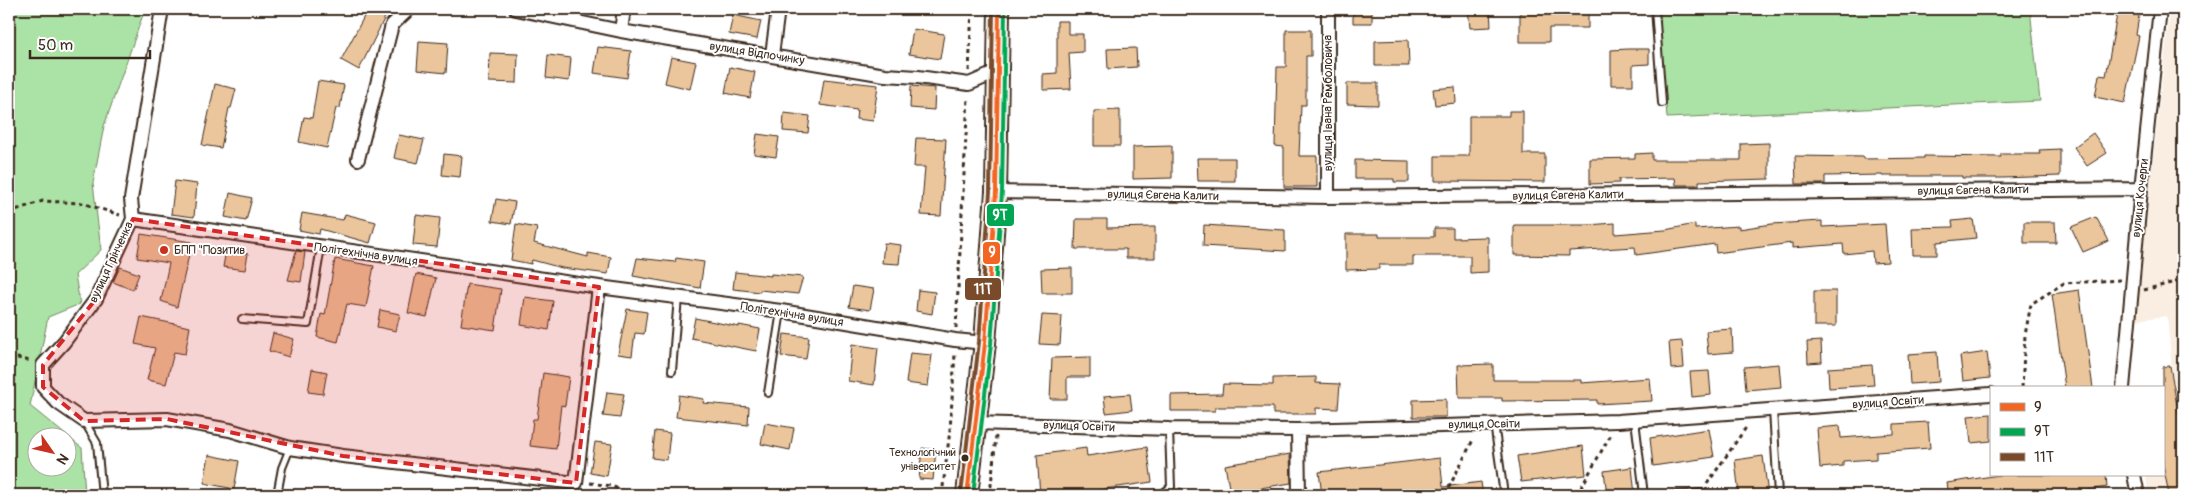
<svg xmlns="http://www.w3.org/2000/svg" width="2192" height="504" font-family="Pangolin,sans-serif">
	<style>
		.built { fill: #f9eee1 }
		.green { fill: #abe2a5; stroke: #738662 }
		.building { fill: #ebc59b; stroke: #3b2a1e }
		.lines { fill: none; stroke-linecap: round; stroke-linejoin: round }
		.lane-casing { stroke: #3b2a1e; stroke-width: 10 }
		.street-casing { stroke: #3b2a1e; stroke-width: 16 }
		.primary-casing { stroke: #3b2a1e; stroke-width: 24 }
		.path { stroke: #3b2a1e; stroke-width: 3; stroke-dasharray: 4 4; stroke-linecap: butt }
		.lane { stroke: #fff; stroke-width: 6 }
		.street { stroke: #fff; stroke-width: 12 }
		.primary { stroke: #fbddab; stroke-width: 20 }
		.bus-1-casing { stroke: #fff; stroke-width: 8 }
		.bus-2-casing { stroke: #fff; stroke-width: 8 }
		.bus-3-casing { stroke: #fff; stroke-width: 8 }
		.bus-1 { stroke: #f26522; stroke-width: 4 }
		.bus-2 { stroke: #00a651; stroke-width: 4 }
		.bus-3 { stroke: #7a4b2a; stroke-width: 4 }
		.marked { fill: #d62828; fill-opacity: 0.2; stroke: #d62828; stroke-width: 4; stroke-dasharray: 10 6; stroke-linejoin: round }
		.poi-dot { fill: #c8321e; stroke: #fff; stroke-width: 2 }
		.bus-dot { fill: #3b2a1e; stroke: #fff; stroke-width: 2 }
		.labels { text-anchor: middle; stroke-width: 4; stroke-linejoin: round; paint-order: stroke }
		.bus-label { font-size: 11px; fill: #3b2a1e; stroke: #fff; text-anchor: end }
		.street-label { font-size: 12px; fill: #3b2a1e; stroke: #fff }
		.poi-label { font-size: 12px; fill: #3b2a1e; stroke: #fff; text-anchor: start }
		.line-badge { stroke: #fff; stroke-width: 2 }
		.badge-label { font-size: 14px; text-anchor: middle; font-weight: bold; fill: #fff }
	</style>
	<rect width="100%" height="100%" fill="#fff"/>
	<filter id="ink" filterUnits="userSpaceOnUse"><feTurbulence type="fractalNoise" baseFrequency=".02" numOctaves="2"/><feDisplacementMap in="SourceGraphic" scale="10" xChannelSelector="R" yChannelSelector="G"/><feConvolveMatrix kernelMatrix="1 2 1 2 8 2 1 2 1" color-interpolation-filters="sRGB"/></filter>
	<g filter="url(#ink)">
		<path class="built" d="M2170,9H2183V382H2173L2167,316L2135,320Z
			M2183,384V495H2148L2146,475H2163V388H2148Z"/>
		<path class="green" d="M9,9H145L104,126L93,183L101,250L75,275L80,304L48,317L30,406L67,436H38V466H68V437L82,448L85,495H9Z
			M1659,9H2030L2040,101L1667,118Z"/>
		<path class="building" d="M368,9H389L359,70L341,60Z
			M1353,9H1372V23H1353Z
			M1468,9H1490L1491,27L1470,28Z
			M1520,9H1588V28H1549V42H1520Z
			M2118,9H2140L2136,35L2139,36L2125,103L2095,97L2099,75L2106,76Z
			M733,15L761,21L757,39L729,34Z
			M1057,21H1068V34H1083V52L1069,53L1071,89L1043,90V74L1057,73Z
			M913,29L944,34L940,59L909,54Z
			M1286,30H1311V56H1306V105H1301L1299,156H1317V187H1284V147L1275,146L1277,67H1286Z
			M1408,40L1409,66H1375V41Z
			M419,41L448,43L446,73L417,70Z
			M598,47L631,51L627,78L594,73Z
			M1136,48L1137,67L1108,69L1107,49Z
			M1628,49H1649V64L1633,65V85H1611V50Z
			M490,53L518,54L517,83L489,82Z
			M548,55L571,58L569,81L546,78Z
			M671,57L696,62L690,89L665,83Z
			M730,67L755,72L750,98L725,93Z
			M824,79L878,85L873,121L856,119L857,110L820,105Z
			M318,81L344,85L340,108H336L327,148L299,142L304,117L312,118Z
			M1347,83H1378V105L1347,104Z
			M215,84L236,89L231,108H229L221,148L202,145Z
			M911,86L935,88L934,110L910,108Z
			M1455,87L1456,103L1435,105L1433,89Z
			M1120,110V146H1094V111Z
			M1509,111H1523V154H1545V182L1435,181V156H1469V116H1509Z
			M784,113L810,116L808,133L783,131Z
			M2093,133L2107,153L2087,166L2074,147Z
			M757,134L779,137L776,157L754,154Z
			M399,135L424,140L418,163L394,158Z
			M916,138L946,139L941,216L921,215L925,167H914Z
			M1769,143V179L1699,181V185H1676L1675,178L1619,179V183L1590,184V159L1635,158V154L1652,153V160H1741V144Z
			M1172,146V178L1133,179V147Z
			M2060,149V176L2002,178H1962V176H1882V175L1825,176V184H1796L1795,156L1864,157V159L1924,158V156L2001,157V154H2040L2039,150Z
			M444,154L462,156L460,177L442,175Z
			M1197,158H1235V181H1198Z
			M1355,160L1409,161V182H1394V179H1355Z
			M175,181L197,184L194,217L171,214Z
			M230,193L252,198L246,221L225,217Z
			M496,199L515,202L511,224L492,221Z
			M302,213L343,220L345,214L376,222L370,243L320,229L319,234L299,230Z
			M416,215L440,218L437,247L413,245Z
			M2096,217L2109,241L2083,252L2071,227Z
			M1076,219H1107V228L1155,227V258H1126V249H1075Z
			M1973,219L1976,238L1937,242V255H1913L1912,228L1953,227L1952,221Z
			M1822,221V227L1885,224L1888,262L1873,263L1872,251L1844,254L1843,244L1792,248V243L1716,253L1715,244L1636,255L1635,247L1569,251V256L1514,255V225H1588L1615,223V234L1665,230L1695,224V229L1739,226V229L1772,224Z
			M2024,222H2055L2056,243H2024Z
			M516,224L537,228L534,243L588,257V253L611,257L608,274L562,268L532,260L531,264L511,260Z
			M1204,225L1285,230V251L1203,246Z
			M1434,228H1453V238L1488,237V272L1470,273V256H1413V265H1379V269L1346,270V234H1379V237H1434Z
			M141,234L192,242L177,307L161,301L169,263L137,258Z
			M884,243L901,245L899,264L882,263Z
			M226,250L248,254L245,270L223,267Z
			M296,251L305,252L301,282L288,280Z
			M637,258L675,262L676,258L704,262L700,288L633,276Z
			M335,259L374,266L366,307L347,304L338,342L317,337L321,314L325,315Z
			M120,267L139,274L133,290L113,282Z
			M1072,268V293H1042L1041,269Z
			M735,272L771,276V274L803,277L798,294L760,290V292L733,289Z
			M416,274L436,278L427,317L408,313Z
			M467,284L501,289L495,330L461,325Z
			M853,286L874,289L870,310L849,307Z
			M918,290L935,292L932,314L916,311Z
			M2079,290L2093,388H2065L2052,294Z
			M1814,291H1836V326H1814Z
			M525,297L553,301L549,330L521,325Z
			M627,309L647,312L644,334L635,333L632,356L618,354Z
			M380,310L400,314L396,331L377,327Z
			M1042,315L1062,316L1060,345L1039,344Z
			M141,317L190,327L185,354L174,352L166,384L147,380L155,348L135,344Z
			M695,318L739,327V325L760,329L756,351L691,338Z
			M1732,329L1733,352L1708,354L1706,331Z
			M273,333L294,339L289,357L269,351Z
			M784,334L809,337L806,359L781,356Z
			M1682,341L1684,368L1671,369L1669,342Z
			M1821,341L1822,362L1808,363L1807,342Z
			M852,344L878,348L874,385L848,381Z
			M1937,352L1939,382L1910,384L1908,354Z
			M1987,352L1990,378L1963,381L1960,356Z
			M910,353L932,355L928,386L906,383Z
			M1090,357V377H1067V399H1050L1052,358Z
			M1493,364V380H1581V383L1650,378L1652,401L1597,404V400L1502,401V398H1459L1458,365Z
			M1779,364L1781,387L1746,390L1744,367Z
			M1872,365L1874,385L1829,388L1828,368Z
			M2170,366L2183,439V495H2169L2163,464V367Z
			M312,369L327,372L323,394L308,392Z
			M1709,371L1711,395L1692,397L1690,372Z
			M543,373L569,377L565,406L561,405L556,449L530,446L533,419H537Z
			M1316,377V383L1340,384L1338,409L1316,408V414H1273V407H1215V411H1171V395L1222,394L1223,384L1273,385V378Z
			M607,392L624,394L620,418L603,416Z
			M1130,394L1132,410L1106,413L1104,396Z
			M679,395L704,399L703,403L749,407L748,425L676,417Z
			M1446,399V417H1413V400Z
			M1991,414V441L1971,443L1968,416Z
			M1928,422L1930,448L1876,452V459L1843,461V466L1820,468L1817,428L1840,426L1841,438L1894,434V424Z
			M765,423L794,428L790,450L761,444Z
			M1709,429L1714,457L1653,466L1650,438Z
			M655,431L670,433L667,460L652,458Z
			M595,442L612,444L607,476L590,473Z
			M1583,446L1586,475L1521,482L1517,456Z
			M1147,447L1152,482L1064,495H1040L1037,455L1086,448L1087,456Z
			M922,448L936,450L933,480L919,479Z
			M1290,454L1291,483L1230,493L1225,465Z
			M209,455L239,461L234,489L204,483Z
			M1763,456L1768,495H1739L1735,460Z
			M1440,458L1443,487L1481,482L1483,495H1441L1440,489L1378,495H1322L1319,472Z
			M1632,467L1635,495H1607L1604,471Z
			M1999,475H2106L2107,487L2056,495H1949L1947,483Z"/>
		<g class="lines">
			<defs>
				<path id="lane" d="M1655,9L1662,103
					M242,319L308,324L321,247
					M672,371L678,297
					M768,393L781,311
					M1773,410L1778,495
					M1635,420L1644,495
					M84,421L97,443L102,495
					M1494,423L1504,495
					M277,495L282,468L290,448
					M1161,495L1171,487L1169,429
					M1674,495L1701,493"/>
				<path id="street" d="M516,9L621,31L885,75L918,77L969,84L997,72
					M621,31L624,9
					M772,55L778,9
					M358,159L392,25L409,9
					M996,192L1328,197L2141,189
					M1328,197V9
					M133,219L599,287L576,483L343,456L290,448L230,430L167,419L84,421L58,403L43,387V365L64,342L96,299L133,219L131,199L162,9
					M599,287L781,311L955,340L985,343
					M2123,388L2141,189L2160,9
					M976,423L1169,429L1298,430L1618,421L1991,394
					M1298,430L1299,495
					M2134,475L2138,495"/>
				<path id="primary" d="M967,495L985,343L996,192L999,9"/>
			</defs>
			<use href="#lane" class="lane-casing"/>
			<use href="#street" class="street-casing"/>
			<use href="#primary" class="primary-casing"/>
			<path class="path" d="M969,71L972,9
				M9,212L43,201L82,203L120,215
				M2144,290L2183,280
				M956,328L968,97
				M9,356L30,361
				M2022,388L2025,335L2031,304L2064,283L2120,280
				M590,483L611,486L634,495
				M1707,484L1747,426
				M1179,489L1206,495
				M942,495L950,430L955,354
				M990,495L996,436
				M1445,495L1474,438
				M1577,495L1611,434"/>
			<use href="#lane" class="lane"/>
			<use href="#street" class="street"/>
			<use href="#primary" class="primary"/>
			<defs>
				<path id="bus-1" d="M967,495L985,343L996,192L999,9"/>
				<path id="bus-2" d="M973,495L991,344L1002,192L1005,9"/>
				<path id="bus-3" d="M961,494L979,342L990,192L993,9"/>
			</defs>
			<use href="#bus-1" class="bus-1-casing"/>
			<use href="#bus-2" class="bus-2-casing"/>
			<use href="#bus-3" class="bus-3-casing"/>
			<use href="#bus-1" class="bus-1"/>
			<use href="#bus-2" class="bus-2"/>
			<use href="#bus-3" class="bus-3"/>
		</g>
	</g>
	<path class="marked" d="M133,219L599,287L576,483L343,456L167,419L84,421L43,387V365L96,299Z"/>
	<circle class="poi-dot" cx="164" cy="250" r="5"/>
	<circle class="bus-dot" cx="965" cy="458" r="4.5"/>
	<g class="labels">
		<g class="bus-label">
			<text x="956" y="456">Технологічний<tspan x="956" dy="14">університет</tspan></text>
		</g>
		<g class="street-label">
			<text transform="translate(757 53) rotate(9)" y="4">вулиця Відпочинку</text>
			<text transform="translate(1328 103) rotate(-90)" y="4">вулиця Івана Ремболовича</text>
			<text transform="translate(1973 190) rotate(-1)" y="4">вулиця Євгена Калити</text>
			<text transform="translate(1163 195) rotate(1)" y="4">вулиця Євгена Калити</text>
			<text transform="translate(1568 195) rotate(-1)" y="4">вулиця Євгена Калити</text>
			<text transform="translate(2140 198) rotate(-84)" y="4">вулиця Кочерги</text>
			<text transform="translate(366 254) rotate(8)" y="4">Політехнічна вулиця</text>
			<text transform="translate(111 262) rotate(-65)" y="4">вулиця Грінченка</text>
			<text transform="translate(792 314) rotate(9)" y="4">Політехнічна вулиця</text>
			<text transform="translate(1888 402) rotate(-4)" y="4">вулиця Освіти</text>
			<text transform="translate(1484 424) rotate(-1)" y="4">вулиця Освіти</text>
			<text transform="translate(1079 426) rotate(2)" y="4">вулиця Освіти</text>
		</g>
		<g class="poi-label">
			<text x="174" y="254">БПП "Позитив</text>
		</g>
	</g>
	<g class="line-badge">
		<rect x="986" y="203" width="29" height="24" rx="5" fill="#00a651"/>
		<rect x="982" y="241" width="19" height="24" rx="5" fill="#f26522"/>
		<rect x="964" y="277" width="38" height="24" rx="5" fill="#7a4b2a"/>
	</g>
	<g class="badge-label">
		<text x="1000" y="220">9Т</text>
		<text x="992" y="257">9</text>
		<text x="983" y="294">11Т</text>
	</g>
	<rect width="2192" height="504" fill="none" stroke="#fff" stroke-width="30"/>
	<rect x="15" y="15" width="2162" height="474" fill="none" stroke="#3b2a1e" stroke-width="2" filter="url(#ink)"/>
	<rect x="1990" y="386" width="175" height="90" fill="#ffffff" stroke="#b1aaa5"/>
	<rect x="2000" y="403" width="25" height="8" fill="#f26522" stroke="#b1aaa5"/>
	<text x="2034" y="412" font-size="15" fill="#3b2a1e">9</text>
	<rect x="2000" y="428" width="25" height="8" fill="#00a651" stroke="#b1aaa5"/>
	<text x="2034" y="436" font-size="15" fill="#3b2a1e">9Т</text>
	<rect x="2000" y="453" width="25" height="8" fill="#7a4b2a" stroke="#b1aaa5"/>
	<text x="2034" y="462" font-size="15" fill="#3b2a1e">11Т</text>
	<g transform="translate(52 452) rotate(124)"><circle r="24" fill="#ffffff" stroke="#b1aaa5"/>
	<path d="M0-4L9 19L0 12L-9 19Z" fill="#c8321e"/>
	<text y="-8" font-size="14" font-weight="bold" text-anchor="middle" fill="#3b2a1e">N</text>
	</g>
	<path d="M30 50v8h120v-8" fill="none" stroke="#3b2a1e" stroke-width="2.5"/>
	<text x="38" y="50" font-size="15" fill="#3b2a1e" stroke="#ffffff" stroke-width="4" paint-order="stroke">50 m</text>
</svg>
